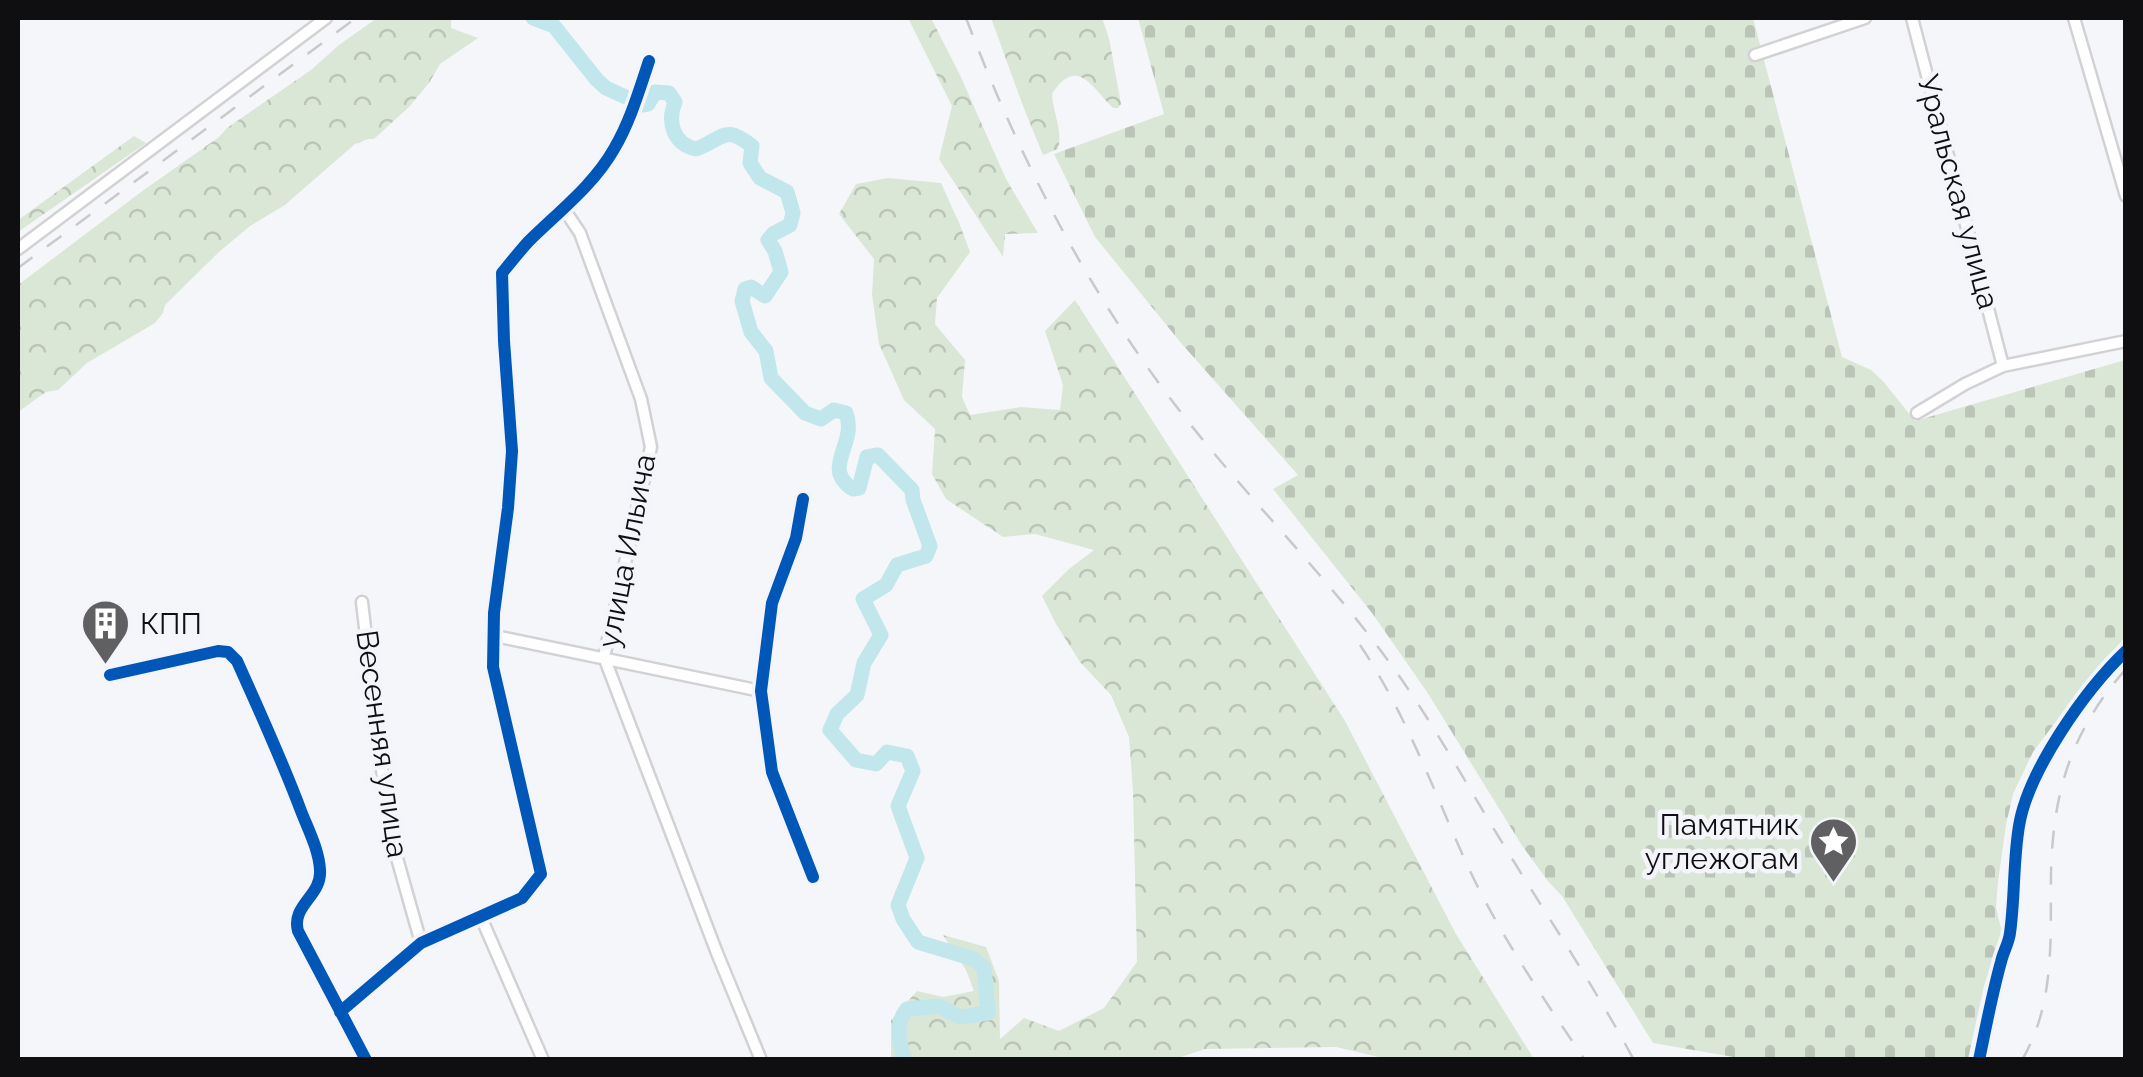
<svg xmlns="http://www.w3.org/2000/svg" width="2143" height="1077" font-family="Raleway,sans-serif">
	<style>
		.forest { fill: url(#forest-crowns) }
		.cemetery { fill: url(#cemetery-stones) }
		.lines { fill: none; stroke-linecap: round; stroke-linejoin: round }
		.river { stroke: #c1e6ec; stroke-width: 15 }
		.minor-casing { stroke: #d2d2d5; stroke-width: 15 }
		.minor { stroke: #fefefe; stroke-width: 10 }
		.rail { stroke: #c9c9ca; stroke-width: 2.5; stroke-dasharray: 18 18; stroke-linecap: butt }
		.cycleway-casing { stroke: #f4f5fa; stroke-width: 19 }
		.cycleway { stroke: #0057b8; stroke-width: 12 }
		.labels { text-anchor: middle; stroke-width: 9; stroke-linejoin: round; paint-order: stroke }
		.street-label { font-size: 30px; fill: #0f0f11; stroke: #f4f5fa }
		.poi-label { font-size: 30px; fill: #0f0f11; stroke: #f4f5fa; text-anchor: start }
	</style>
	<defs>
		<pattern id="forest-crowns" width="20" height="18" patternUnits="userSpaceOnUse" patternTransform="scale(2.5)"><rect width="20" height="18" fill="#dbe7d6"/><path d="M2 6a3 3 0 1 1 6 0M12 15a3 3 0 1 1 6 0" fill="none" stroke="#bbc5b7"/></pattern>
		<pattern id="cemetery-stones" width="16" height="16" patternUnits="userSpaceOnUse" patternTransform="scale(2.5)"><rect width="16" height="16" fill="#dbe7d6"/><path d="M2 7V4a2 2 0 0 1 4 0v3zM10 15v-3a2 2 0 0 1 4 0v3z" fill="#bbc5b7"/></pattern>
	</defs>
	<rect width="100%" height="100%" fill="#f5f6f9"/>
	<path class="forest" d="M377,18H451V28L478,38L440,64L429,83L409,107L374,139H368L355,144L285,205L250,226L219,252L165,305L163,313L155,323L87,363L58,390L46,392L18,412V285L141,192L219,137L227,128L311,70L339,45Z
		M908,18H931L960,75L1006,179L1038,233L1005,234L1003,257L939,159L952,106Z
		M991,18H1102L1109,38L1121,104L1118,108H1113C1092,88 1077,55 1052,94C1053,113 1063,130 1058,149L1043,155L1023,106Z
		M134,136L146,143L18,232V220Z
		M888,178L941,183L960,225L970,252L937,298L935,324L965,360L962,397L970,415L1021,407L1060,410L1063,385L1045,331L1075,300L1345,721L1456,934L1534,1059H1387L1336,1047L1205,1049L1172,1060L891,1059V1020L917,991L943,997L974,991L966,970L943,935L986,947L999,981L1000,1039L1024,1018L1059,1031L1104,1008L1137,962L1133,791L1129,737L1111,695L1080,662L1056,624L1042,596L1069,569L1094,550L1035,534L1003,537L946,499L932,474L935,429L904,400L879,344L872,295L874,259L839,214L856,184Z"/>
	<path class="cemetery" d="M1138,18H1753L1842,357L1871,370L1883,381L1915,421L2125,360V637L2073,699L2033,752L2013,794L2006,825L1998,882L1996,907L2002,933L1984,986L1968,1059H1745L1653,1043L1562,896L1547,880L1521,844L1427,692L1372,613L1273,489L1298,475L1181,343L1095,237L1054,154L1164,114Z"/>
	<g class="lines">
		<path class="river" d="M533,18L554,26L597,80L606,88L630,99
			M642,105L648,104L655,92L669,93L675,102C667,122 673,144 696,149C725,138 724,124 752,146L750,163L760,178L787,192L793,213L790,225L773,234L768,240L775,251L781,272L765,296L751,287L745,289L742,301L751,332L766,351L771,378L805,413L821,419L834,410L846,413C858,444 820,468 853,489L859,488L867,457L878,455L912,490L913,500L930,546L926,556L897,565L886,585L863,599L881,635L864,663L857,695L837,714L830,730L856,760L876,764L887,752L907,756L913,771L898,806L917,858L898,905L903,919L918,942L974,959L984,968L988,1013L960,1017L939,1006L907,1009C894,1025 900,1041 904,1060"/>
		<defs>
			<path id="minor" d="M1912,18L2003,366
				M2074,18L2126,196
				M1755,55L1865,18
				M564,209L580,233L641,399L651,447L604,657L717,953L761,1060
				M18,249L326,18
				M1917,413L1965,384L2003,366L2126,341
				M803,499L796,538L772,603L761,691L772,772L813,877
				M362,602L380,757L393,844L421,943
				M495,636L761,691
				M110,675L218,651L228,652L237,661C259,710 282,760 301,811C308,829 319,850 320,870C322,896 291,905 298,931L366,1060
				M480,915L543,1060
				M340,1012L421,943L522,898L541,874L493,667L494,613L508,508L512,451L504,341L502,273C511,262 519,252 528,242C557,213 593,186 614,149C630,122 639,91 649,61
				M1979,1060C1986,1027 1992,994 2001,962C2003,952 2009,943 2010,933C2015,898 2013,862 2019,826C2028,771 2085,690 2126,651"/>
		</defs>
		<use href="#minor" class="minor-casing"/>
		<use href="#minor" class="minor"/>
		<path class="rail" d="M966,18C1020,160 1089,295 1183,415C1250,501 1328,577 1392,666C1432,721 1465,782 1500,839C1545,913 1593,984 1634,1060
			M18,268L356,18
			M1360,645C1407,715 1435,795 1470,871C1502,938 1543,998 1585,1060
			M2022,1060C2056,1002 2050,936 2051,873C2053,792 2071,731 2126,669"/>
		<defs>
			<path id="cycleway" d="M803,499L796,538L772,603L761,691L772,772L813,877
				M110,675L218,651L228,652L237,661C259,710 282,760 301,811C308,829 319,850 320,870C322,896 291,905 298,931L366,1060
				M340,1012L421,943L522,898L541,874L493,667L494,613L508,508L512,451L504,341L502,273C511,262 519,252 528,242C557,213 593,186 614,149C630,122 639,91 649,61
				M1979,1060C1986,1027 1992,994 2001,962C2003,952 2009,943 2010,933C2015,898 2013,862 2019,826C2028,771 2085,690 2126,651"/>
		</defs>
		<use href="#cycleway" class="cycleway-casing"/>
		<use href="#cycleway" class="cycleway"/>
	</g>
	<defs>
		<symbol id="building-pin" viewBox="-11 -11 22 30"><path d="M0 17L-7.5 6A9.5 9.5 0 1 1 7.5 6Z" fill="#606062" stroke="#f4f5fa"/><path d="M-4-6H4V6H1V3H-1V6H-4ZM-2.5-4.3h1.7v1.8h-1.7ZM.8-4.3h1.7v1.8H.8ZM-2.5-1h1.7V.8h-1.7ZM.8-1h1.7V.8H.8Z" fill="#fff"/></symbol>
		<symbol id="sight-pin" viewBox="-11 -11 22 30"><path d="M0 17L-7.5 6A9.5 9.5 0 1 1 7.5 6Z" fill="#606062" stroke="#f4f5fa"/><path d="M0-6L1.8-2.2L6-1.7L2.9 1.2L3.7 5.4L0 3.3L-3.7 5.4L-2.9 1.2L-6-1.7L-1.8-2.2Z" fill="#fff"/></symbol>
	</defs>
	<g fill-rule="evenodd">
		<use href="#building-pin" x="78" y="596" width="55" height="75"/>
		<use href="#sight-pin" x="1806" y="814" width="55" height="75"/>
	</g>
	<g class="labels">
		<g class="street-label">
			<text transform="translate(1958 192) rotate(75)" y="10">Уральская улица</text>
			<text transform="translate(627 551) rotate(-79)" y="10">улица Ильича</text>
			<text transform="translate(382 744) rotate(82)" y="10">Весенняя улица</text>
		</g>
		<g class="poi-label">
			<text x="140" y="634">КПП</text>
			<text x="1799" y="835" text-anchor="end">Памятник<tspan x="1799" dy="34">углежогам</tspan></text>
		</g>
	</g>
	<rect width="2143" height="1077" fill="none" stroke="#0f0f11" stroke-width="40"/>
</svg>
